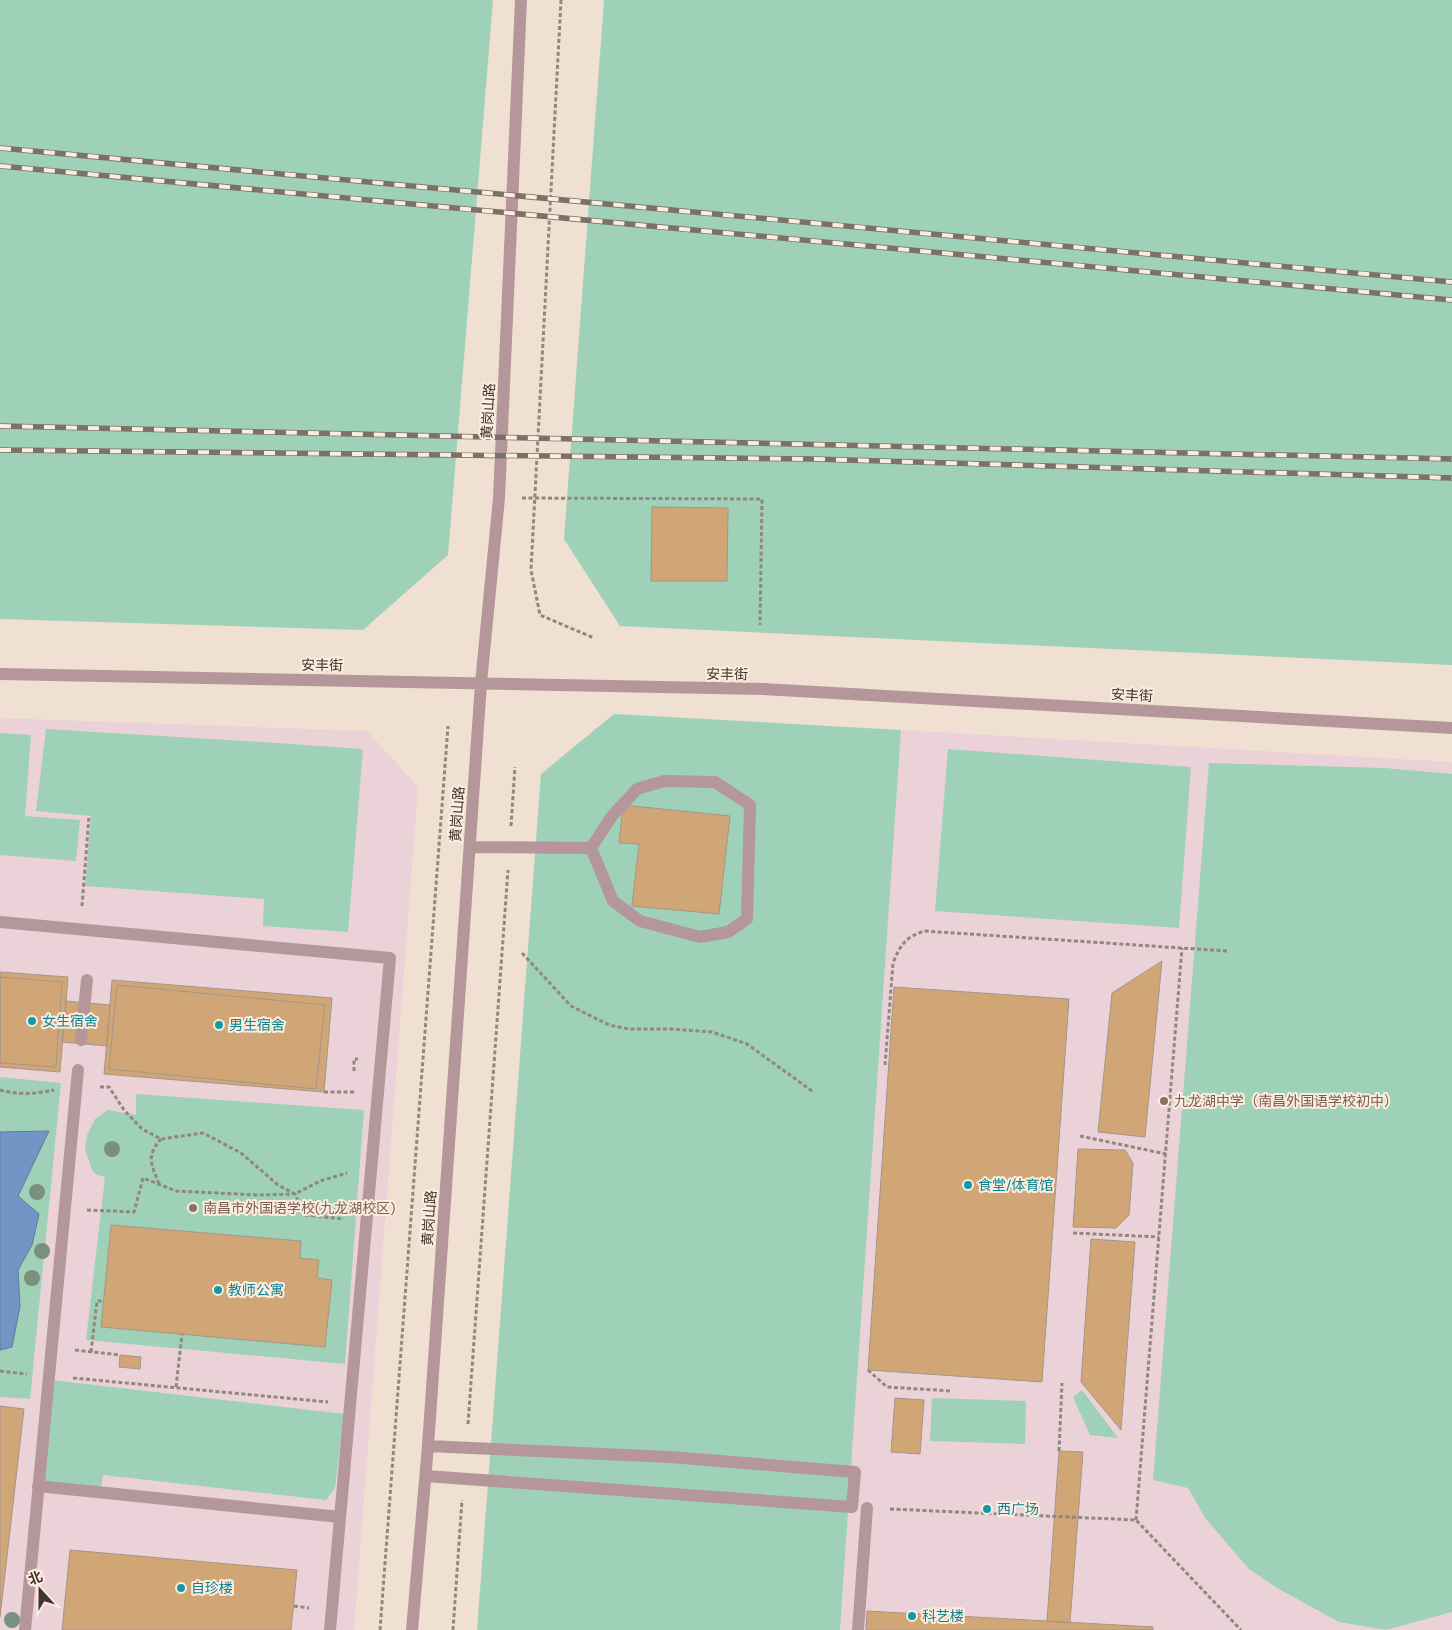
<svg xmlns="http://www.w3.org/2000/svg" width="1452" height="1630" font-family="'DM Sans','Noto Sans SC',sans-serif">
	<style>
		.education { fill: #ebd2d9 }
		.green { fill: #9ed1b8 }
		.water { fill: #7395c5; stroke: #637898 }
		.building { fill: #d1a676; stroke: #a49688 }
		.lines { fill: none; stroke-linecap: round; stroke-linejoin: round }
		.path { stroke: #92877d; stroke-width: 3; stroke-dasharray: 4 2.5; stroke-linecap: butt }
		.minor { stroke: #b4969b; stroke-width: 12 }
		.rail-casing { stroke: #7b7168; stroke-width: 5.5 }
		.rail { stroke: #feeddf; stroke-width: 4; stroke-dasharray: 11; stroke-linecap: butt }
		.tree { fill: #7a907e }
		.culture-dot { fill: #0f9aa8; stroke: #feeddf; stroke-width: 2 }
		.education-dot { fill: #8d6e63; stroke: #feeddf; stroke-width: 2 }
		.labels { text-anchor: middle; stroke-width: 4; stroke-linejoin: round; paint-order: stroke }
		.street-label { font-size: 14px; fill: #3d3630; stroke: #feeddf }
		.culture-label { font-size: 14px; fill: #0d838f; stroke: #feeddf; text-anchor: start }
		.education-label { font-size: 14px; fill: #785e54; stroke: #feeddf; text-anchor: start }
	</style>
	<rect width="100%" height="100%" fill="#f0e0d1"/>
	<path class="education" d="M0,718L367,731L418,787L354,1630H0Z
		M901,730L1452,762V1630H840Z"/>
	<path class="green" d="M0,0H493L448,555L363,630L0,619Z
		M604,0H1452V665L620,626L564,539Z
		M614,714L901,730L840,1630H477L541,774Z
		M46,729L277,743L363,749L348,932L263,926L264,899L85,886L91,816L36,811Z
		M0,733L31,735L25,816L80,820L76,861L0,855Z
		M948,749L1191,767L1179,928L935,911Z
		M1209,763L1385,768L1452,774V1612L1386,1630L1339,1622L1277,1588L1249,1569L1206,1519L1188,1488L1153,1480Z
		M0,1077L61,1083L30,1399L0,1397Z
		M136,1094L364,1110L345,1364L86,1340L105,1177L97,1175L92,1170L85,1149L87,1135L95,1119L108,1110L136,1115Z
		M52,1380L344,1414L335,1488L326,1500L103,1475L101,1489L40,1482Z
		M1082,1390L1118,1438L1090,1435L1073,1397Z
		M932,1398L1026,1401L1025,1444L930,1441Z"/>
	<path class="water" d="M49,1131L18,1196L39,1214L32,1245L18,1270L20,1306L12,1347L0,1350V1132Z"/>
	<path class="building" d="M652,507L728,508L727,581H651Z
		M623,805L730,816L719,914L632,906L639,844L619,843Z
		M1162,961L1145,1137L1098,1132L1112,993Z
		M0,972L68,977L60,1072L0,1067Z
		M0,977L62,982L56,1067L0,1063Z
		M112,980L332,998L324,1092L104,1074Z
		M117,985L325,1005L316,1089L109,1069Z
		M894,987L1069,999L1042,1382L868,1370Z
		M66,1001L110,1005L107,1046L62,1042Z
		M1078,1149L1125,1150L1133,1163L1129,1215L1116,1228L1073,1227Z
		M111,1225L301,1241L300,1258L319,1260L317,1278L332,1280L325,1347L101,1327Z
		M1091,1239L1135,1242L1121,1430L1081,1382Z
		M120,1355L141,1357L140,1369L119,1367Z
		M895,1398L924,1400L920,1454L891,1452Z
		M0,1406L24,1409L0,1617Z
		M1059,1451L1083,1452L1070,1623L1047,1621Z
		M70,1550L297,1570L291,1630H62Z
		M867,1611L1047,1621L1153,1627V1630H866Z"/>
	<g class="lines">
		<path class="path" d="M561,0L531,570L540,615L594,638
			M522,498L762,499L760,625
			M511,826L515,767
			M82,906L89,816
			M522,953L571,1006L609,1025L629,1029H671L712,1032L747,1044L812,1091
			M885,1065L893,963C900,945 906,937 924,931L1227,951
			M354,1071V1059H358
			M100,1087H109L124,1110L142,1129L161,1139L203,1133L241,1153L278,1185L295,1194L320,1181L347,1173
			M0,1090C18,1095 36,1094 54,1090
			M324,1092H354
			M1080,1136L1166,1154
			M159,1184C151,1164 146,1156 161,1139
			M87,1210L134,1212L143,1178L176,1191L258,1195L295,1194L305,1215L344,1219
			M1073,1233L1159,1237
			M75,1350L120,1355
			M91,1352L97,1301H104
			M868,1370L887,1387L951,1391
			M0,1371L27,1374
			M73,1378L328,1402
			M176,1387L182,1334
			M468,1424L508,870
			M1059,1451L1062,1383
			M890,1509L1136,1520L1241,1630
			M1136,1520L1182,948
			M294,1606L309,1608
			M380,1630L448,726
			M453,1630L462,1500"/>
		<path class="minor" d="M0,674L763,689L1452,728
			M470,847L591,848L613,901L640,921L700,937L728,932L747,919L750,805L715,782L664,781L637,789L612,816L591,848
			M0,922L390,958L330,1630
			M81,1040L87,980
			M426,1476L852,1507L855,1472L670,1457L428,1446
			M38,1486L340,1517
			M25,1630L78,1070
			M412,1630L428,1446L481,683L499,498L521,0
			M858,1630L867,1508"/>
		<defs>
			<path id="rail" d="M0,148L1452,282
				M0,166L1452,300
				M0,426L1452,459
				M0,450L813,459L1452,478"/>
		</defs>
		<use href="#rail" class="rail-casing"/>
		<use href="#rail" class="rail"/>
	</g>
	<g class="tree">
		<circle cx="112" cy="1149" r="8"/>
		<circle cx="37" cy="1192" r="8"/>
		<circle cx="42" cy="1251" r="8"/>
		<circle cx="32" cy="1278" r="8"/>
		<circle cx="12" cy="1620" r="8"/>
	</g>
	<g class="culture-dot">
		<circle cx="32" cy="1021" r="5"/>
		<circle cx="219" cy="1025" r="5"/>
		<circle cx="968" cy="1185" r="5"/>
		<circle cx="218" cy="1290" r="5"/>
		<circle cx="987" cy="1509" r="5"/>
		<circle cx="181" cy="1588" r="5"/>
		<circle cx="912" cy="1616" r="5"/>
	</g>
	<g class="education-dot">
		<circle cx="1164" cy="1101" r="5"/>
		<circle cx="193" cy="1208" r="5"/>
	</g>
	<g class="labels">
		<g class="street-label">
			<text transform="translate(488 411) rotate(-87)" y="5">黄岗山路</text>
			<text transform="translate(322 665) rotate(1)" y="5">安丰街</text>
			<text transform="translate(727 674) rotate(1)" y="5">安丰街</text>
			<text transform="translate(1132 695) rotate(3)" y="5">安丰街</text>
			<text transform="translate(457 814) rotate(-86)" y="5">黄岗山路</text>
			<text transform="translate(429 1218) rotate(-86)" y="5">黄岗山路</text>
		</g>
		<g class="culture-label">
			<text x="42" y="1026">女生宿舍</text>
			<text x="229" y="1030">男生宿舍</text>
			<text x="978" y="1190">食堂/体育馆</text>
			<text x="228" y="1295">教师公寓</text>
			<text x="997" y="1514">西广场</text>
			<text x="191" y="1593">自珍楼</text>
			<text x="922" y="1621">科艺楼</text>
		</g>
		<g class="education-label">
			<text x="1174" y="1106">九龙湖中学（南昌外国语学校初中）</text>
			<text x="203" y="1213">南昌市外国语学校(九龙湖校区)</text>
		</g>
	</g>
	<g transform="translate(40 1590) rotate(339)" stroke="#feeddf" stroke-width="4" paint-order="stroke">
	<path d="M0-4L9 19L0 12L-9 19Z" fill="#3d3630"/>
	<text y="-8" font-size="14" font-weight="bold" text-anchor="middle" fill="#3d3630">北</text>
	</g>
</svg>
